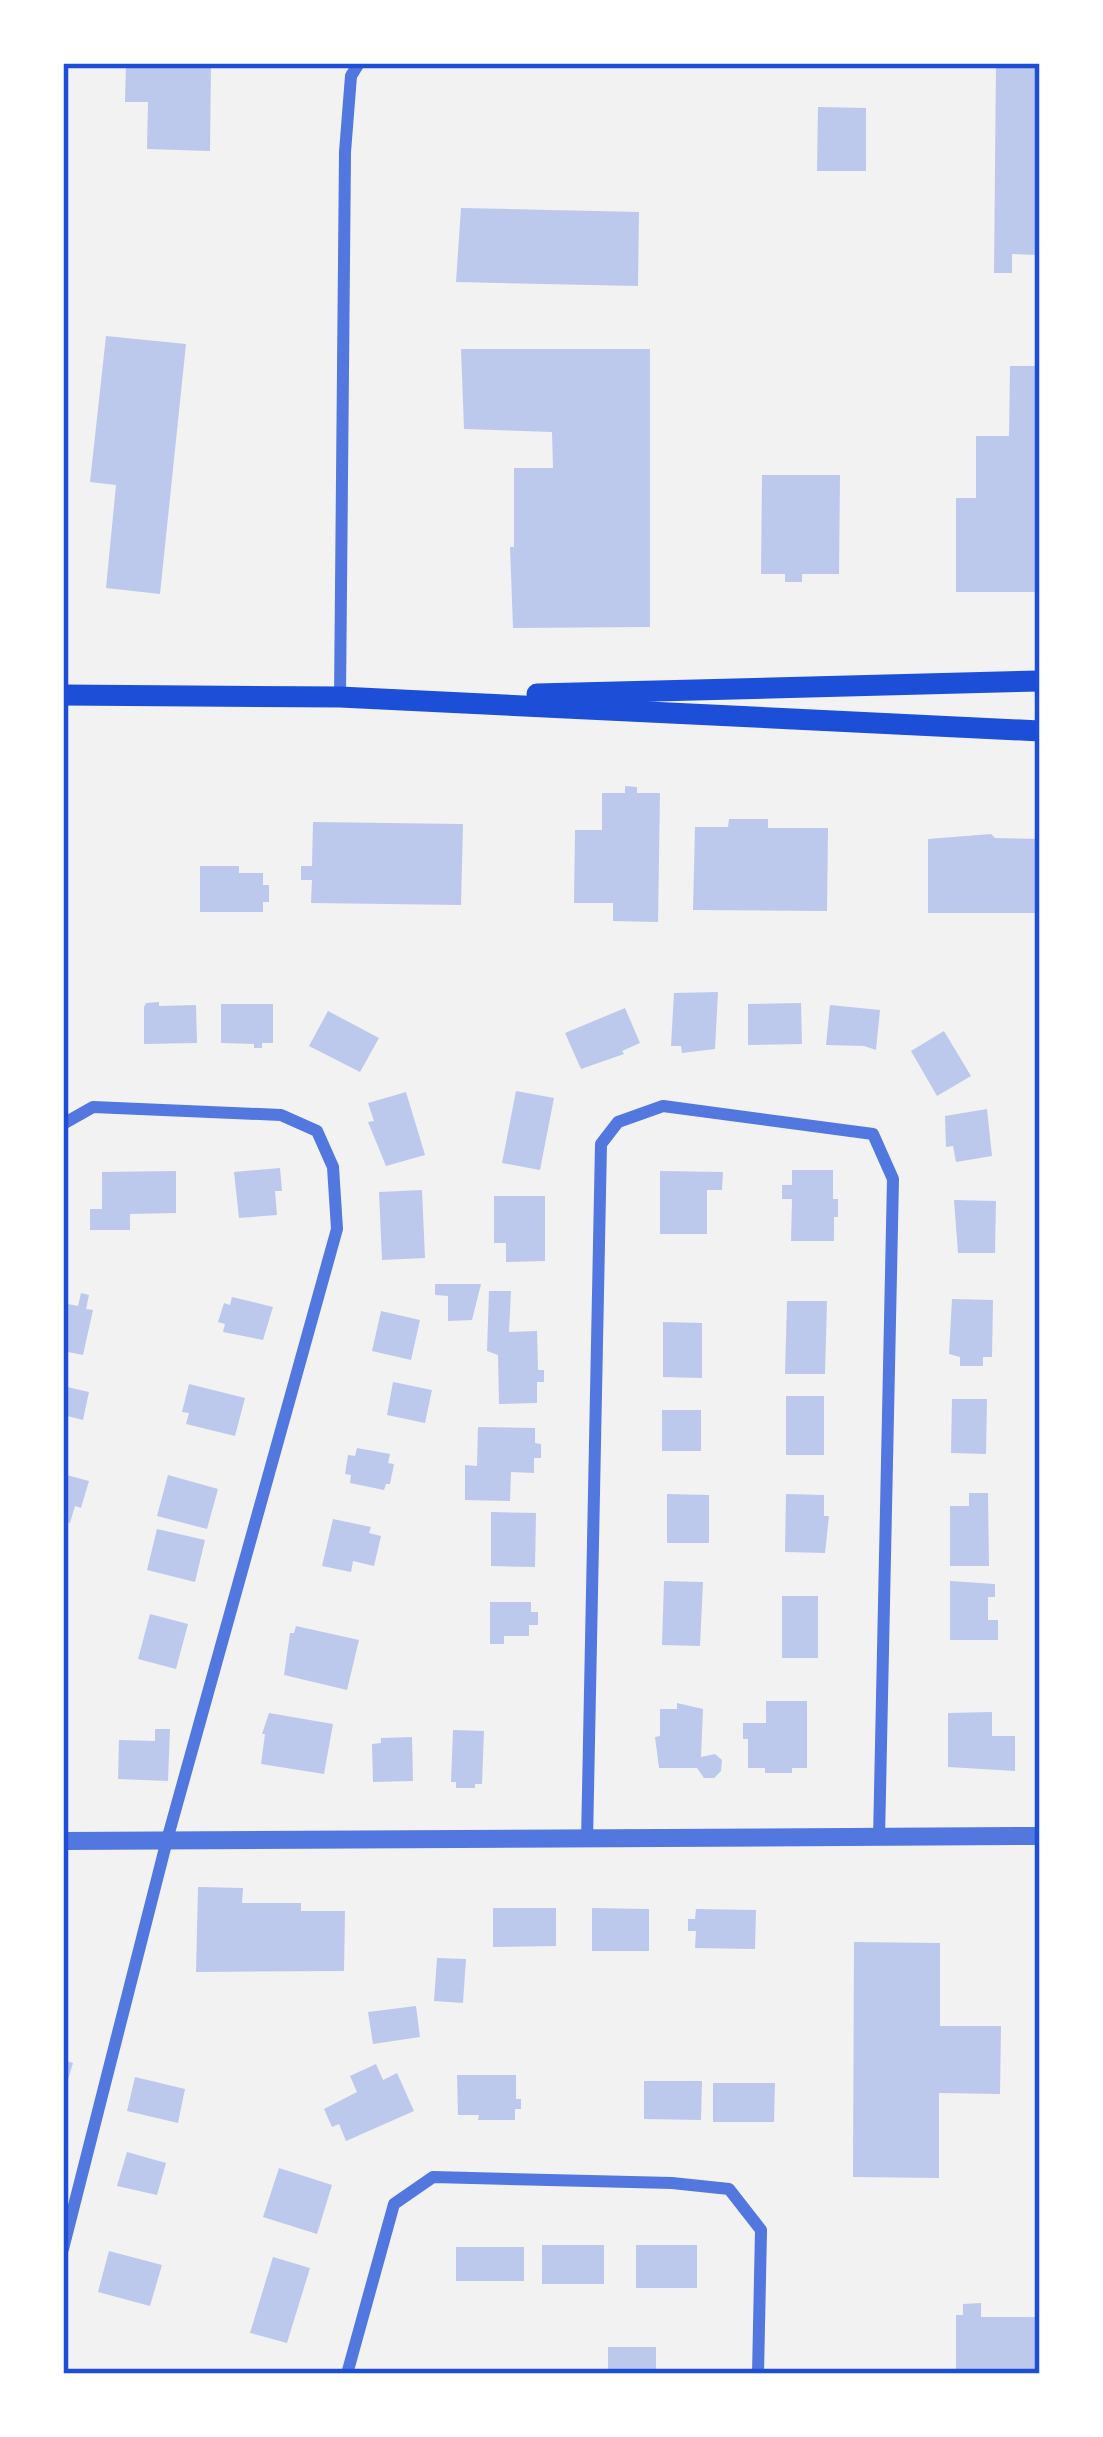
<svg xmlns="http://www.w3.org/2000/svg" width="1103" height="2437" font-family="'Crimson Pro',serif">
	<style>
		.building { fill: #bdc9ec }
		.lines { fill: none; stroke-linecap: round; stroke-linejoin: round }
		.minor { stroke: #5277de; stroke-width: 12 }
		.tertiary { stroke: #5277de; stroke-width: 18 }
		.secondary { stroke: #1d4ed8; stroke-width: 21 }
		.neatline { fill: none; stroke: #1d4ed8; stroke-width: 4.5 }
	</style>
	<rect width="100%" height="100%" fill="#f2f2f2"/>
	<path class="building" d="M126,63H211L210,151L147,149L148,102H125Z
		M996,63H1040V255L1012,254V273H994Z
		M818,107L866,108V171H817Z
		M461,208L639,212L638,286L456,282Z
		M106,336L186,344L160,594L106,588L116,485L90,482Z
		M461,349H650V627L513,628L510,547H514V468H553L552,432L464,429Z
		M1010,366H1040V592H956V498H976V436H1009Z
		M762,475H840L839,574H802V582H785V574H761Z
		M625,786L637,787V793H660L658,922L613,921V903H574L575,830H602V793H625Z
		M729,819H768V828H828L827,911L693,910L695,827H728Z
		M313,822L463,824L461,905L311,903L312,880H301V866H312Z
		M991,834L995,838L1040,839V929H1035V913H928V839Z
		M200,866H239V873H263V885H269V902H263V912H200Z
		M718,992L715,1049L682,1053L681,1046H671L674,993Z
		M159,1002V1006L196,1005L197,1043L144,1044V1007L146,1003Z
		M801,1003L802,1044L748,1045V1004Z
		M221,1004H273V1043H262V1048H254V1044L221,1043Z
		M830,1005L880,1010L876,1050L864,1046L826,1045Z
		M625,1008L640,1043L622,1051L624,1054L581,1069L565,1033Z
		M328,1011L379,1038L360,1072L309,1046Z
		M944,1031L971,1076L937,1096L911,1051Z
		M516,1091L554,1098L540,1170L502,1163Z
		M406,1092L425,1155L386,1166L368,1122L374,1121L368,1103Z
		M987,1109L992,1156L956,1162L953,1146L946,1147L945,1116Z
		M280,1168L282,1191H275L277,1215L239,1218L234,1172Z
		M792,1170H833V1199H838V1217H834V1241H791L792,1199H782V1185H792Z
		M176,1171V1213L130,1214V1230H90V1209H102V1172Z
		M660,1171L723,1172L722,1190H707V1234H660Z
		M422,1190L425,1258L382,1260L379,1192Z
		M494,1196H545V1261L506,1262V1243H494Z
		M954,1200L996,1201L995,1253H958Z
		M435,1284H481L472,1320L448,1321V1296L435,1295Z
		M489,1291H511L509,1332L537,1331L538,1370H544V1382H537V1403L499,1404L498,1355L487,1351Z
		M81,1293L89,1295L86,1309L93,1310L83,1355L63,1351V1303L78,1306Z
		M232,1297L273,1307L263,1340L223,1332L225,1324L218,1322L224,1303L230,1305Z
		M952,1299L993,1300L992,1357H983V1366H960V1357L949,1354Z
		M787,1301H827L825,1374H785Z
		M381,1311L420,1320L411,1360L372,1351Z
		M663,1322L702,1323V1378L663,1377Z
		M393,1382L432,1390L425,1423L387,1415Z
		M189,1384L245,1398L235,1436L186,1424L189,1413L182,1412Z
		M63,1386L89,1392L83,1420L63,1415Z
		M786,1396H824V1455H786Z
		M952,1399H987L986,1454L951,1453Z
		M662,1410H701V1451H662Z
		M478,1427L535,1428V1443L541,1444V1458H534V1473L511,1472L510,1501L465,1500V1465L477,1466Z
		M357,1448L390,1454L388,1463L394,1464L390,1484H386L384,1490L350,1483L351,1475L345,1474L348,1455L355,1456Z
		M63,1474L89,1481L81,1508L75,1506L70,1523L63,1522Z
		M168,1475L218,1489L207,1529L157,1516Z
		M969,1493H988L989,1566H950V1506H969Z
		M667,1494L709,1495V1543H667Z
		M786,1494L824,1495V1516H829L825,1553L785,1552Z
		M491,1512L536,1513L535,1567L491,1566Z
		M333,1519L371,1527L369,1533L381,1536L374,1566L353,1561L351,1572L322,1566Z
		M157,1529L205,1540L195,1582L147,1570Z
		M664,1581L703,1582L700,1646L662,1645Z
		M950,1581L995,1584V1597H988V1620H998V1640H950Z
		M782,1596H818V1658H782Z
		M490,1602H531V1612H538V1625H529V1636H504V1644H490Z
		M150,1614L188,1624L176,1669L138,1659Z
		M296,1626L359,1640L347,1690L284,1675L290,1633H294Z
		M766,1701H807V1768H792V1773H765V1768H748V1739H743V1723H766Z
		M677,1703L703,1709L701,1757L715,1754L722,1760L721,1771L714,1778H704L697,1768H659L655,1737L660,1736V1709H677Z
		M992,1712V1736H1015V1771L948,1767V1713Z
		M269,1713L333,1724L324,1774L261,1764L265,1734H262Z
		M155,1729H170L168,1781L118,1779L119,1740L155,1741Z
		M453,1730L484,1731L482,1784H475V1788H456V1782H451Z
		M412,1737L413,1781L373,1782L372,1744L381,1743V1738Z
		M198,1887L243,1888L242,1903H301V1911H345L344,1971L196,1972Z
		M493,1908H556V1946L493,1947Z
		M592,1908L649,1909V1951H592Z
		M696,1909L756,1910L755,1949L695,1948L696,1931H688V1919H695Z
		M854,1942L940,1943V2026H1001L1000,2094L939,2093V2178L853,2177Z
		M437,1958L466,1959L463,2003L434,2001Z
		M416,2006L420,2037L373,2044L368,2012Z
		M63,2060L73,2063L64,2093L63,2092Z
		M376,2064L383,2080L397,2073L414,2111L346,2141L339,2124L332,2127L324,2109L357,2092L350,2076Z
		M457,2075H516V2099H521V2109H515V2120H478L479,2115H458Z
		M135,2077L185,2089L178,2123L127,2111Z
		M644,2081H702L701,2120L644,2119Z
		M713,2083H775L774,2122H713Z
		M127,2152L166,2163L157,2195L117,2186Z
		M279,2168L332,2185L317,2234L263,2217Z
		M542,2245H604V2284H542Z
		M636,2245H697V2288H636Z
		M456,2247H524V2281H456Z
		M109,2251L162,2265L150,2306L98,2292Z
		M273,2257L310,2268L287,2343L250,2333Z
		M981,2303V2317H1040V2374H956V2315H963V2304Z
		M608,2347H656V2374H608Z"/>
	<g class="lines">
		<path class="minor" d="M340,697L345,152L351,76L359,63
			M63,1124L93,1107L281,1115L317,1131L333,1167L337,1229L167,1840L63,2249
			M587,1841L601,1144L618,1122L663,1106L873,1134L893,1179L879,1839
			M347,2374L394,2204L433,2177L672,2183L729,2189L761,2230L758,2374"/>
		<path class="tertiary" d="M63,1841L1040,1836"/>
		<path class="secondary" d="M537,694L1040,681
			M63,695L340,697L1040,731"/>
	</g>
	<rect width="1103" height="2437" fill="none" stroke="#ffffff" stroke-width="132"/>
	<rect x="66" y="66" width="971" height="2305" class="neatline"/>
</svg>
